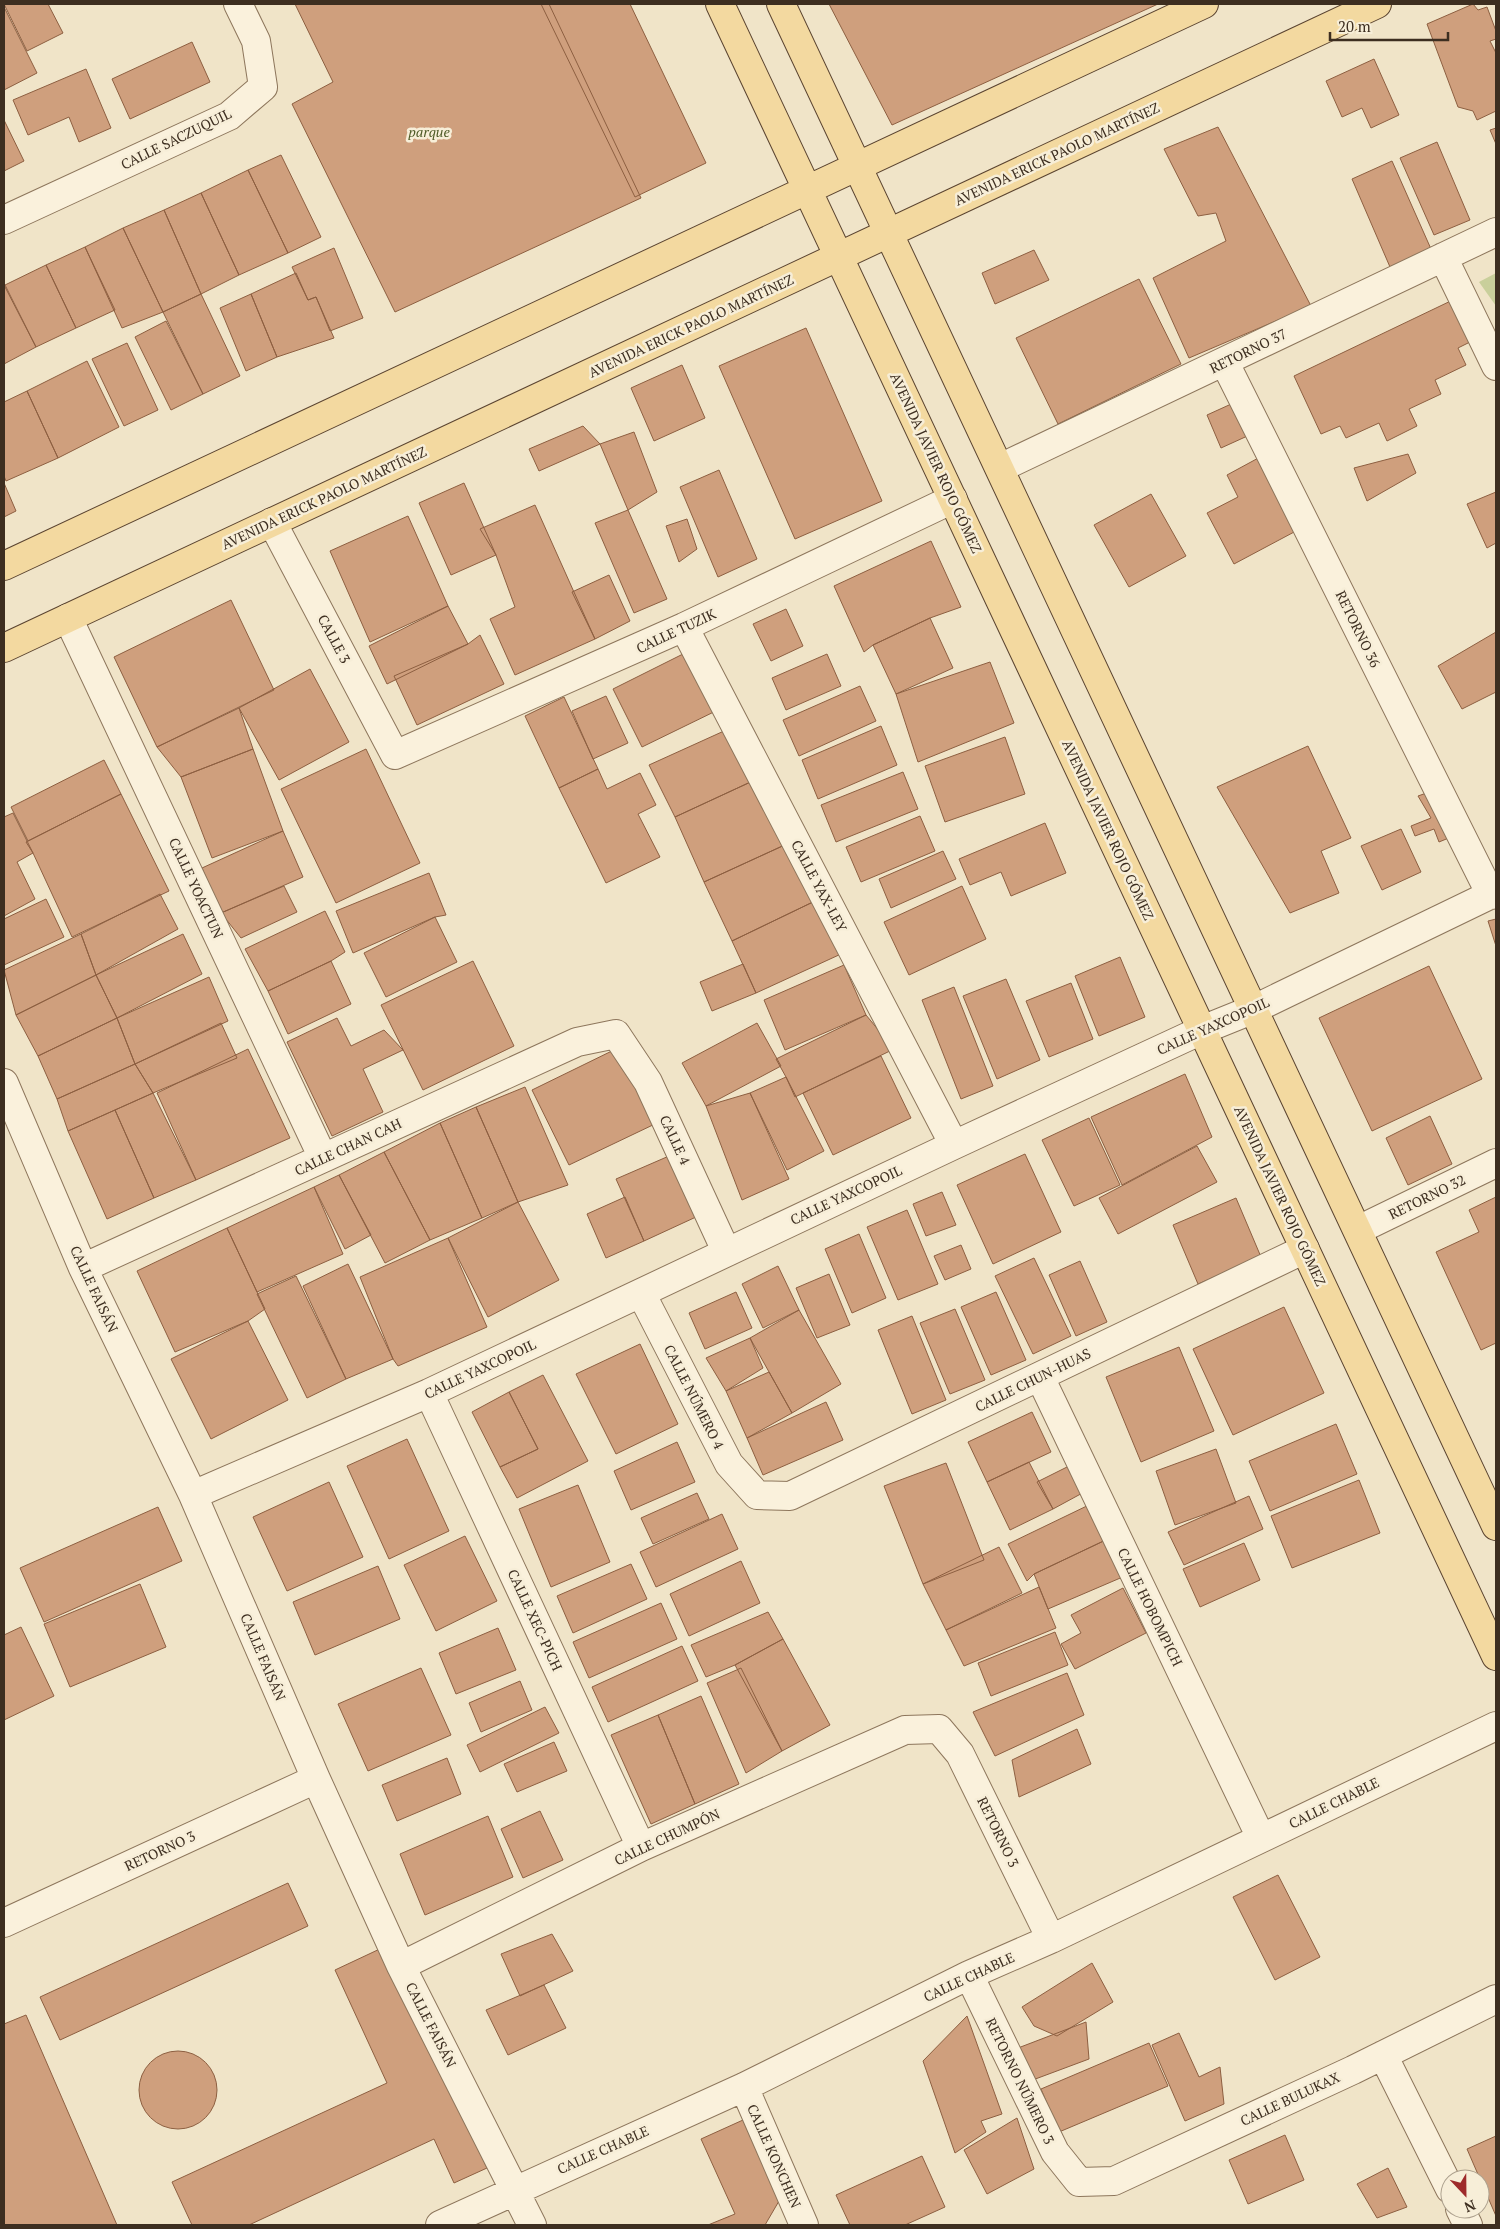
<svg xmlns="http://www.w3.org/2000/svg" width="1500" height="2229" font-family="'PT Serif',serif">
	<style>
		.green { fill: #c9cf9b }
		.building { fill: #cf9f7d; stroke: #8d5f41 }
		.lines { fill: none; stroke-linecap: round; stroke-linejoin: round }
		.minor-casing { stroke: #8d765c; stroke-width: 30 }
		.major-casing { stroke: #5b4430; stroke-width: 30 }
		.minor { stroke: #faf1dc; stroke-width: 28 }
		.major { stroke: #f3d9a0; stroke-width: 28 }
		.labels { text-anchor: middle; stroke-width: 5; stroke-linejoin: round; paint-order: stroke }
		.park-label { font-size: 14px; font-style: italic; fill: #4d5a26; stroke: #f7eed8 }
		.street-label { font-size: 14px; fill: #3d2e20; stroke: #f7eed8 }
	</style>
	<rect width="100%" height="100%" fill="#f0e4c8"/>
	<path class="green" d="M1496,273V306L1479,282Z"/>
	<path class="building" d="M4,4H48L63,33L27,51Z
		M295,4H549L641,198L395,312L292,104L333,82Z
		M541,4H630L706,163L635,197Z
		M829,4H1158L892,125Z
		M1473,4L1478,10L1487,7L1496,31V39L1490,41L1496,53V111L1477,120L1473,111L1458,107L1427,24Z
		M4,7L37,73L4,90Z
		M192,42L210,82L130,119L112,79Z
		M1374,59L1399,115L1371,128L1362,108L1342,117L1326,81Z
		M86,69L111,128L79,142L69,117L28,135L13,100Z
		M4,120L24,161L4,171Z
		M1218,127L1311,306L1189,358L1153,278L1226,241L1216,213L1198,216L1164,149Z
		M1496,128V144L1490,130Z
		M1437,142L1470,220L1434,235L1400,158Z
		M281,155L321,237L288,253L248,170Z
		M1392,161L1431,249L1390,267L1352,179Z
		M248,170L288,253L239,275L201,193Z
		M201,193L239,275L201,294L164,210Z
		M164,210L201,294L163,312L123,228Z
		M123,228L163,312L122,328L85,247Z
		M85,247L115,310L76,328L46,265Z
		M334,248L363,318L330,331L316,297L308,300L292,267Z
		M1034,250L1049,280L995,304L982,273Z
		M46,265L76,328L36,347L5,285Z
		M296,273L308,300L316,297L334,338L277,357L251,294Z
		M1139,279L1181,364L1058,424L1016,338Z
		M4,285L36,347L4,364Z
		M201,294L240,376L203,394L163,312Z
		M251,294L277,357L246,371L220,308Z
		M1459,297L1478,338L1458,348L1466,365L1435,380L1441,394L1409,409L1417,426L1387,441L1379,423L1346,438L1340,426L1321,434L1294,376Z
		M166,321L203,394L171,410L135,337Z
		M806,328L882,501L795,539L719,366Z
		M127,343L158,410L124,426L92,359Z
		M87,361L119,427L58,458L27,391Z
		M682,365L705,418L654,441L631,388Z
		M27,391L58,458L6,481L4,476V402Z
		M1240,400L1254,433L1221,448L1207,415Z
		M583,426L600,444L539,471L529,449Z
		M634,432L657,492L628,510L600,444Z
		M1408,454L1416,473L1367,501L1354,468Z
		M1262,456L1296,531L1234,564L1207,513L1238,497L1227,475Z
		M719,470L757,559L718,577L680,487Z
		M4,483L16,511L4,517Z
		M464,483L496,555L451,575L419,503Z
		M1496,492V543L1487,548L1467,504Z
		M1151,494L1186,556L1129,587L1094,525Z
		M535,505L595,639L515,675L490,619L515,607L496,555L480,529Z
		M628,510L667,599L634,613L595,523Z
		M408,516L448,606L370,642L330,551Z
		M687,519L697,549L679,562L666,526Z
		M931,541L961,607L930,618L873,645L864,652L834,586Z
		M609,575L630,621L595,639L572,592Z
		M231,600L274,690L157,747L114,657Z
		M448,606L468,644L387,684L369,646Z
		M786,609L803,646L771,661L753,624Z
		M930,618L953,668L896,694L873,645Z
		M1496,632V692L1462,709L1438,666Z
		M480,635L504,684L417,725L394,676L468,644Z
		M695,648L724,707L642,747L613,689Z
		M827,654L841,686L786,710L772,678Z
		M990,662L1014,723L918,762L896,694Z
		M310,669L349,742L279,780L239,708Z
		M860,686L876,721L799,756L783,720Z
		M606,696L628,743L593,759L572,711Z
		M564,697L598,769L559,788L525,716Z
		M239,708L253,749L181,777L157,747Z
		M735,726L757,779L675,817L649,765Z
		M881,726L897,765L818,799L802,760Z
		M1005,737L1025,794L945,822L925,766Z
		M1308,746L1351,838L1321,851L1339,893L1290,913L1217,787Z
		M253,749L283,831L212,858L181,777Z
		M366,749L420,863L336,903L281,789Z
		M104,760L121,794L28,841L11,807Z
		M598,769L607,789L640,773L656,805L638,814L660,857L606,883L559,788Z
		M903,772L918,809L836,842L821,805Z
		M757,779L789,843L704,882L675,817Z
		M1435,790L1456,835L1439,842L1434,829L1415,836L1411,826L1431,818L1418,796Z
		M121,794L169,891L72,937L33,853L26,842Z
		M13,813L33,853L17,862L35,899L4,916V817Z
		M920,816L935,851L861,882L846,847Z
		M1045,823L1066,873L1011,896L1001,872L970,885L959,859Z
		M1401,829L1421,872L1382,890L1361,846Z
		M283,831L303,877L221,913L202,868Z
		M789,843L815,901L732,941L704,882Z
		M943,851L956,879L891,908L879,879Z
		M429,873L446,915L435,917L353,953L336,911Z
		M284,886L297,912L241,938L221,913Z
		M962,886L986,939L909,975L884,922Z
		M160,894L178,929L96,975L81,934Z
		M46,899L64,937L4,965V919Z
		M815,901L841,954L756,993L732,941Z
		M325,911L345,952L331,961L268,991L245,949Z
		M435,917L457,962L386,997L364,953Z
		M1496,919V946L1488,921Z
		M81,934L96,975L16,1015L4,970Z
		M183,934L202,974L117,1018L96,975Z
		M1120,957L1145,1017L1099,1036L1075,976Z
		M331,961L351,1004L288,1034L268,991Z
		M473,961L514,1046L423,1090L381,1005Z
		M743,964L756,993L712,1011L700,982Z
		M844,965L866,1015L785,1050L764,1000Z
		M1429,966L1482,1079L1372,1131L1319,1018Z
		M96,975L117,1018L38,1056L16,1015Z
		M209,977L228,1021L135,1064L117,1018Z
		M1006,979L1040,1060L997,1079L963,996Z
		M1071,983L1093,1039L1049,1057L1026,1001Z
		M954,987L993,1086L961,1099L922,1000Z
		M866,1015L894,1049L795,1097L786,1077L776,1059Z
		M117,1018L135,1064L57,1099L38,1056Z
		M337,1018L351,1046L384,1030L403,1050L363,1069L383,1112L332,1136L287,1042Z
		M221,1023L237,1058L153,1093L135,1064Z
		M757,1023L781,1066L706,1106L682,1063Z
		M620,1047L657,1123L569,1165L532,1090Z
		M248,1049L290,1138L196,1180L157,1093Z
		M881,1056L911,1118L833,1155L803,1093Z
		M135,1064L153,1093L68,1131L57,1099Z
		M1185,1074L1212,1137L1122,1185L1091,1117Z
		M786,1077L824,1151L787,1170L750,1093Z
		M525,1087L568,1185L518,1202L476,1107Z
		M153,1093L196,1180L154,1198L115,1110Z
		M750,1093L789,1179L742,1200L706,1106Z
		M476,1107L518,1202L482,1218L440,1123Z
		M115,1110L154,1198L107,1219L68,1131Z
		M1430,1116L1452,1164L1408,1185L1386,1138Z
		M1089,1118L1120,1185L1074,1206L1042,1140Z
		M440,1123L482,1218L430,1240L384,1152Z
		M1197,1146L1217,1182L1118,1234L1099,1198Z
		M384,1152L430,1240L385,1263L339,1175Z
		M1025,1154L1061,1232L993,1264L957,1185Z
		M669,1156L696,1217L644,1241L616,1179Z
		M339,1175L371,1235L345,1249L314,1187Z
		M314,1187L343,1254L257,1292L227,1228Z
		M942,1192L956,1225L926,1236L913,1204Z
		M625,1197L644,1241L606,1258L587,1214Z
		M1496,1197V1343L1481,1350L1436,1252L1479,1232L1469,1210Z
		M1236,1198L1261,1257L1198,1284L1173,1225Z
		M518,1202L559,1280L488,1317L448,1238Z
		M907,1210L938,1284L898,1300L867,1227Z
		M227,1228L265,1309L248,1321L175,1352L137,1271Z
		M859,1234L886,1298L852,1313L825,1249Z
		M448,1238L487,1327L398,1366L393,1359L360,1277Z
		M961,1245L971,1269L945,1280L934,1256Z
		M1034,1258L1071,1336L1033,1354L995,1276Z
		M1080,1261L1107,1322L1076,1336L1049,1275Z
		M348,1264L393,1359L346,1379L303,1286Z
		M778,1266L799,1310L763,1328L742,1284Z
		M829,1274L850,1325L817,1338L796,1288Z
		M296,1276L346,1379L307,1398L257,1294Z
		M736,1292L752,1328L705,1349L689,1313Z
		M996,1292L1026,1360L991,1375L961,1307Z
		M1284,1307L1324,1393L1233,1435L1193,1349Z
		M955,1309L985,1380L950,1394L920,1323Z
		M799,1310L841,1384L792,1413L750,1338Z
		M912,1316L946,1400L912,1414L878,1330Z
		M248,1321L288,1400L211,1439L171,1359Z
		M750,1338L763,1368L726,1391L706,1358Z
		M640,1344L678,1424L616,1454L576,1374Z
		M1179,1347L1214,1431L1141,1462L1106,1377Z
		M769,1372L792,1413L747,1438L726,1391Z
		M543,1375L588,1461L517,1498L500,1467L538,1449L509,1392Z
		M509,1392L538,1449L500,1467L472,1412Z
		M826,1402L843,1440L763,1475L747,1438Z
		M1032,1412L1051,1452L987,1482L968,1442Z
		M1336,1424L1357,1474L1270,1511L1249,1461Z
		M407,1439L449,1531L389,1559L347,1466Z
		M677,1442L695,1482L631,1510L614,1471Z
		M1216,1449L1236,1503L1175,1525L1156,1471Z
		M1029,1462L1053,1509L1010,1530L987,1482Z
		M946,1463L984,1560L923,1584L884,1486Z
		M1075,1463L1088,1490L1053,1509L1037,1482Z
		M1359,1480L1380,1533L1292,1568L1271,1516Z
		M329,1482L363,1557L287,1591L253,1517Z
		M578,1485L610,1562L551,1587L519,1509Z
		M697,1493L709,1519L653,1544L641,1518Z
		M1249,1496L1263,1529L1184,1565L1168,1532Z
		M1093,1503L1112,1537L1034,1574L1027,1581L1008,1544Z
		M158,1507L182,1561L44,1622L20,1568Z
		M722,1514L738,1549L656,1587L640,1552Z
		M465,1536L497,1601L436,1631L404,1565Z
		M1112,1537L1125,1576L1048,1609L1034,1574Z
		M1244,1543L1260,1580L1200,1607L1183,1569Z
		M999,1547L1022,1593L946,1630L923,1584Z
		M741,1561L760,1603L689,1636L670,1594Z
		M631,1564L647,1599L573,1633L557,1596Z
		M378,1566L400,1619L315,1655L293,1602Z
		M140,1584L166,1647L70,1687L44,1624Z
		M1039,1587L1056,1628L964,1666L946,1630Z
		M1123,1588L1146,1633L1075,1669L1061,1644L1081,1633L1071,1615Z
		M661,1603L677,1639L589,1678L573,1642Z
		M768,1612L783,1639L735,1665L706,1677L691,1645Z
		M21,1627L54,1696L4,1720V1635Z
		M498,1628L516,1670L456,1694L439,1653Z
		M1055,1632L1068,1665L991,1696L978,1663Z
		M783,1639L830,1725L782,1751L735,1665Z
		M682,1646L698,1681L608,1722L592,1687Z
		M421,1668L451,1735L368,1771L338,1704Z
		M741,1668L782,1751L746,1773L707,1683Z
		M1067,1673L1084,1715L995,1756L973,1712Z
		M520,1681L532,1710L481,1732L469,1703Z
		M701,1696L739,1784L695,1804L658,1715Z
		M545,1707L559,1733L480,1772L467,1745Z
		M658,1715L695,1804L651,1824L611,1735Z
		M1077,1729L1091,1764L1019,1797L1012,1760Z
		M554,1742L567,1771L517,1792L504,1764Z
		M447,1758L461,1794L397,1821L382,1785Z
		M540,1811L563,1860L523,1878L501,1829Z
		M488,1816L513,1877L425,1915L400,1854Z
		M1278,1875L1320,1957L1275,1980L1233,1897Z
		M288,1883L308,1926L60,2040L40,1997Z
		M552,1934L573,1971L520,1996L501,1954Z
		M384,1947L487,2168L454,2183L434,2139L249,2225H192L172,2182L387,2083L335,1970Z
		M1092,1963L1113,2002L1057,2036L1034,2026L1022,2007Z
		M544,1985L566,2028L508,2055L486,2010Z
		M26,2015L117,2225H4V2024Z
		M967,2016L1002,2114L981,2121L986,2132L955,2153L923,2061Z
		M1086,2022L1089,2059L1030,2081L1018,2048Z
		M1179,2033L1199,2077L1220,2067L1224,2104L1185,2121L1152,2045Z
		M1149,2043L1168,2086L1059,2132L1041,2089Z
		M139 2090a39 39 0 1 1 78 0a39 39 0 1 1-78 0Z
		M1017,2118L1034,2169L987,2194L964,2150Z
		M743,2120L779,2201L765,2225H708L735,2214L701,2139Z
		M1285,2135L1304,2180L1248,2204L1229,2160Z
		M1496,2136V2216L1467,2149Z
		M922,2156L945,2207L905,2225H850L836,2195Z
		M1388,2168L1407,2207L1377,2218L1357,2184Z"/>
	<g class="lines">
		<defs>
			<path id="minor" d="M4,220L229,116L263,87L256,41L238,4
				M1443,257L1496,366
				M1225,363L1491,895
				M1000,468L1496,232
				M272,522L395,755L684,627L953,499
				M68,618L323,1158
				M684,627L954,1145
				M4,1083L83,1268L193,1495L316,1779L401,1966L532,2225
				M1358,1230L1496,1163
				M83,1268L577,1042L616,1034L648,1082L726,1251
				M641,1293L729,1464L757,1495L790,1496L1305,1249
				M1040,1377L1261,1838
				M429,1393L641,1847
				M193,1495L429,1393L954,1145L1202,1030L1254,1009L1496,892
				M4,1923L316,1779
				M401,1966L641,1847L905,1730L939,1729L960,1754L1051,1939
				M969,1975L1055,2152L1079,2182L1114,2181L1353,2070L1496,1999
				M1383,2055L1450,2189
				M744,2087L804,2225
				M1460,2209L1468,2225
				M440,2225L744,2087L969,1975L1051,1939L1496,1726"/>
			<path id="major" d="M720,4L1496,1656
				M781,4L1496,1526
				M4,566L1204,4
				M4,648L1377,4"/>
		</defs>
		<use href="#minor" class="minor-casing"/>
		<use href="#major" class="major-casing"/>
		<use href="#minor" class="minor"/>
		<use href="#major" class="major"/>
	</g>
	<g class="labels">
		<g class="park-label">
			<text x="429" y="137">parque</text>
		</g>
		<g class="street-label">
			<text transform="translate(176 139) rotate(-26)" y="5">CALLE SACZUQUIL</text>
			<text transform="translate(1057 154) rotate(-25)" y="5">AVENIDA ERICK PAOLO MARTÍNEZ</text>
			<text transform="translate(691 326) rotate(-25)" y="5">AVENIDA ERICK PAOLO MARTÍNEZ</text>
			<text transform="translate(1248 351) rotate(-26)" y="5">RETORNO 37</text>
			<text transform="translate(936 463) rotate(65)" y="5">AVENIDA JAVIER ROJO GÓMEZ</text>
			<text transform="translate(324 498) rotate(-25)" y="5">AVENIDA ERICK PAOLO MARTÍNEZ</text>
			<text transform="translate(1358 629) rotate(64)" y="5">RETORNO 36</text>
			<text transform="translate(676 631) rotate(-25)" y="5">CALLE TUZIK</text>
			<text transform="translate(334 639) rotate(62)" y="5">CALLE 3</text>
			<text transform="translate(1108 830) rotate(65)" y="5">AVENIDA JAVIER ROJO GÓMEZ</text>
			<text transform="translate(819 886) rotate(62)" y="5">CALLE YAX-LEY</text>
			<text transform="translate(196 888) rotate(65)" y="5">CALLE YOACTUN</text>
			<text transform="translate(1213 1026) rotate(-24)" y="5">CALLE YAXCOPOIL</text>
			<text transform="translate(675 1140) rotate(65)" y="5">CALLE 4</text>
			<text transform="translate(348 1147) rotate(-25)" y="5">CALLE CHAN CAH</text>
			<text transform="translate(846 1195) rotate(-25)" y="5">CALLE YAXCOPOIL</text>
			<text transform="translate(1280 1196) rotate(65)" y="5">AVENIDA JAVIER ROJO GÓMEZ</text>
			<text transform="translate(1427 1197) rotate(-26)" y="5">RETORNO 32</text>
			<text transform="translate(94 1289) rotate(65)" y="5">CALLE FAISÁN</text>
			<text transform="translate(480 1369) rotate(-25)" y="5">CALLE YAXCOPOIL</text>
			<text transform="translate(1033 1380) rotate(-26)" y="5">CALLE CHUN-HUAS</text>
			<text transform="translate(694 1397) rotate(63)" y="5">CALLE NÚMERO 4</text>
			<text transform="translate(1150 1607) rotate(64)" y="5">CALLE HOBOMPICH</text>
			<text transform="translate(535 1620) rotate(65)" y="5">CALLE XEC-PICH</text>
			<text transform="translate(263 1657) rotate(67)" y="5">CALLE FAISÁN</text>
			<text transform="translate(1334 1803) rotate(-26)" y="5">CALLE CHABLE</text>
			<text transform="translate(998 1832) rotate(64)" y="5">RETORNO 3</text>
			<text transform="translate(667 1837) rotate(-25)" y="5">CALLE CHUMPÓN</text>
			<text transform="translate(160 1851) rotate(-25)" y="5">RETORNO 3</text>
			<text transform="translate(969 1977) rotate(-25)" y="5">CALLE CHABLE</text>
			<text transform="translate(431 2025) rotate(63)" y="5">CALLE FAISÁN</text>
			<text transform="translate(1020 2081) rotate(64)" y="5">RETORNO NÚMERO 3</text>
			<text transform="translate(1290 2099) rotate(-25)" y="5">CALLE BULUKAX</text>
			<text transform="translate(603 2150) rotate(-24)" y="5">CALLE CHABLE</text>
			<text transform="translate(774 2156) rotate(66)" y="5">CALLE KONCHEN</text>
		</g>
	</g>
	<rect width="1500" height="2229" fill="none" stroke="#3d2e20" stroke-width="10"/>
	<g transform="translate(1465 2194) rotate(158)"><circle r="24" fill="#f7eed8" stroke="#ada18e"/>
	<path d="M0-4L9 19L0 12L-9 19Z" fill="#9e2a2b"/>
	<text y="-8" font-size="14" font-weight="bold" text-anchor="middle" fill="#3d2e20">N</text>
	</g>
	<path d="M1330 32v8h118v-8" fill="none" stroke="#3d2e20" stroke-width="2.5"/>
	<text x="1338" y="32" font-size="15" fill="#3d2e20" stroke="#f7eed8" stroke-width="4" paint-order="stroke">20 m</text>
</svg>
